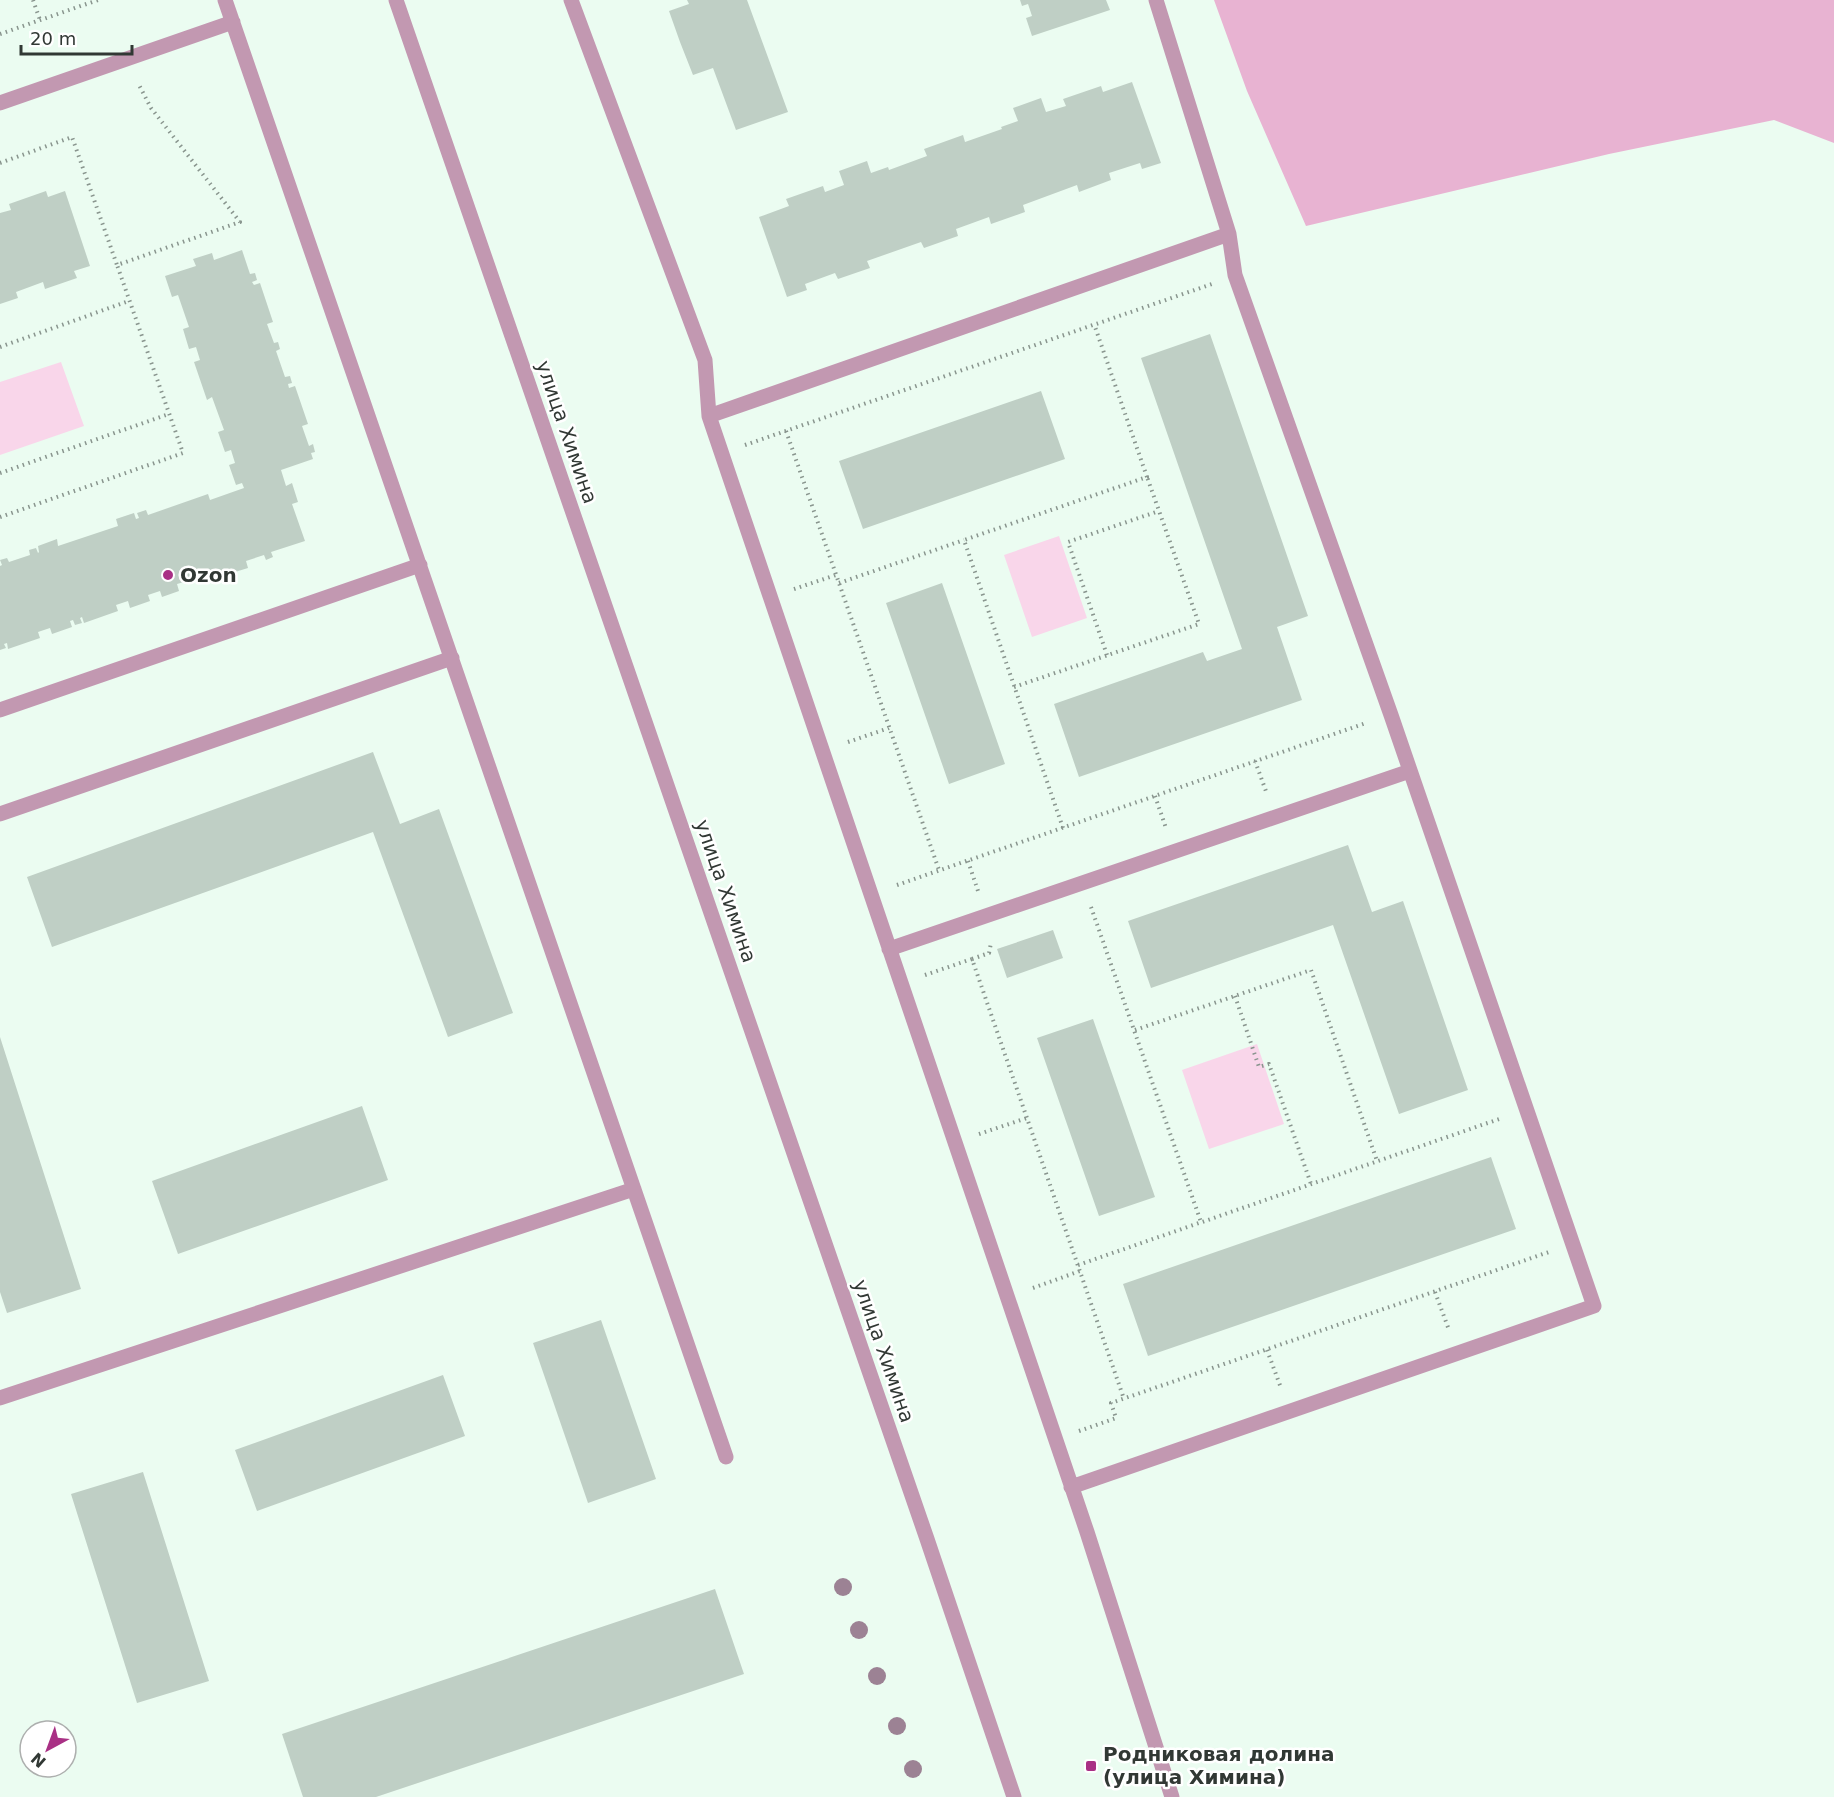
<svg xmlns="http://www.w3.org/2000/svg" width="1834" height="1797" font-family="'DejaVu Sans',sans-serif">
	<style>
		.green { fill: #f9d6ea }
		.forest { fill: #e8b3d2 }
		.building { fill: #bfcfc5 }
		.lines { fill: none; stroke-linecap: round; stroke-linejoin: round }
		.path { stroke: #89958e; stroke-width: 4; stroke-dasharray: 1.5 4.5; stroke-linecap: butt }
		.lane { stroke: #c298b1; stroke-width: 15 }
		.street { stroke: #c298b1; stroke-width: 15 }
		.tree { fill: #9c8294 }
		.poi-dot { fill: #a93085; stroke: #fff; stroke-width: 2 }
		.labels { text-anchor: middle; stroke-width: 5; stroke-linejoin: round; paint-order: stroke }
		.street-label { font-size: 20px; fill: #313834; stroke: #fff }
		.poi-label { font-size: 20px; font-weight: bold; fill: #313834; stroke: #fff; text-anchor: start }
	</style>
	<rect width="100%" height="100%" fill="#ebfcf1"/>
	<path class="green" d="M61,362L84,426L0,455V382Z
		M1059,536L1087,618L1032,637L1004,555Z
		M1257,1044L1284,1124L1209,1149L1182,1070Z"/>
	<path class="forest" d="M1214,0H1834V143L1774,120L1609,154L1306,226L1247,91Z"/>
	<path class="building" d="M687,0H747L788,112L736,130L713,68L693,75L680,42L669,11L689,4Z
		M1020,0H1106L1110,10L1032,36L1026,18L1032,16L1028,4L1022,6Z
		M1132,82L1161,163L1142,169L1140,163L1109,173L1111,180L1079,192L1077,185L1023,205L1025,212L991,224L989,217L956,229L958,236L924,248L921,242L867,261L870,268L838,279L835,273L805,284L807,290L787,297L759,217L789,206L786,199L823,186L825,192L844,185L839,171L867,161L871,173L888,167L889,170L927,156L924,149L963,135L965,142L1002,129L1001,127L1018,121L1013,108L1041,98L1046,112L1066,106L1063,99L1101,86L1103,92Z
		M46,191L48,197L65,191L90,266L74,271L77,278L45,289L43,282L16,292L18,298L0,304V213L11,210L9,204Z
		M242,250L250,274L255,273L257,280L252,282L254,285L260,283L273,322L267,324L274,343L278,342L280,349L276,351L285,377L290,376L292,383L288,384L289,388L295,386L308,424L302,426L309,446L313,444L315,452L311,453L313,459L281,470L286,486L292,483L298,502L292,504L305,541L271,552L273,557L266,560L264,555L246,561L248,568L209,580L207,574L205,575L207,580L200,582L198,578L177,584L179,591L162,597L160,591L148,595L150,601L130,608L128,601L116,605L118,611L84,623L82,617L80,618L82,623L75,625L73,620L70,621L72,627L52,634L50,628L38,632L40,638L8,649L7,643L4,644L6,648L0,650V566L2,565L0,560L7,558L9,562L30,555L29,550L36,548L38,553L39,552L38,546L57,539L58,546L118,526L116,519L134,513L136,519L139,518L137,513L146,510L148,515L208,494L210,500L244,488L242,483L236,485L229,465L235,463L231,450L225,452L218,432L224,430L212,397L207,400L194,362L200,360L196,347L189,349L183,329L189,327L178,295L172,297L165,276L196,266L193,259L212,253L214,260Z
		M1210,334L1308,616L1277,627L1302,700L1079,777L1054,704L1203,652L1207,661L1242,649L1141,358Z
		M1041,391L1065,459L863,529L839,461Z
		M942,583L1005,764L949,784L886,603Z
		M373,752L400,824L439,809L513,1013L448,1037L373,832L52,947L27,877Z
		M1348,845L1372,912L1403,901L1468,1090L1399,1114L1333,925L1151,988L1128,921Z
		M1053,930L1063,958L1007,978L997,949Z
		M1093,1019L1155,1197L1099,1216L1037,1038Z
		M0,1037L81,1289L7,1313L0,1292Z
		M362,1106L388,1180L178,1254L152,1181Z
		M1491,1157L1516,1229L1148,1356L1123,1284Z
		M601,1320L656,1479L588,1503L533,1343Z
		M443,1375L465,1436L257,1511L235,1450Z
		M143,1472L209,1681L137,1703L71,1494Z
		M715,1589L744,1674L376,1797H303L282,1734Z"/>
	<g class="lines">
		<path class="path" d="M33,0L40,20
			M0,34L98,0
			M0,163L72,137L117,265L240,222L151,108L138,83
			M0,347L129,301
			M786,431L939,870
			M745,445L1212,284
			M0,473L169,414
			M0,517L183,453L117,265
			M839,583L964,540
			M794,589L836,575
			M1107,655L1068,542L1159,511
			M1014,687L1199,624L1147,477
			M848,742L889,728
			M1255,761L1267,794
			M1155,796L1166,828
			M1063,828L964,540L1147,477L1094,324
			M968,861L978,891
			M897,885L1366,723
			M1091,907L1201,1222
			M972,959L989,953L991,943
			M925,975L972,959L1124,1399
			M1235,996L1259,1067L1269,1064L1311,1184
			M1135,1030L1311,970L1377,1161
			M979,1134L1027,1118
			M1078,1265L1502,1118
			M1033,1288L1080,1271
			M1435,1292L1449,1330
			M1267,1350L1281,1388
			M1079,1431L1116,1418L1111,1403L1549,1252"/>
		<path class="lane" d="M225,0L726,1457
			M571,0L705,360L709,416L1087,1532L1172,1797
			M0,103L233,22
			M709,416L1229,234
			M0,710L420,565
			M0,814L452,658
			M889,949L1410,771
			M0,1398L634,1189
			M1071,1487L1594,1306L1391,715L1235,275L1229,234L1156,0"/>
		<path class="street" d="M396,0L927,1539L1014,1797"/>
	</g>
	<g class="tree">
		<circle cx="843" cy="1587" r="9"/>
		<circle cx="859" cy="1630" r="9"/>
		<circle cx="877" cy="1676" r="9"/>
		<circle cx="897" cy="1726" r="9"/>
		<circle cx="913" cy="1769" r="9"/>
	</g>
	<g class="poi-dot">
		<circle cx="168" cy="575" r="6"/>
		<rect x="1085" y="1760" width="12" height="12" rx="3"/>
	</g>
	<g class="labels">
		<g class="street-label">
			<text transform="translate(567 432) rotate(71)" y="7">улица Химина</text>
			<text transform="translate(726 891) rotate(71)" y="7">улица Химина</text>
			<text transform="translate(884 1351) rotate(71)" y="7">улица Химина</text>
		</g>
		<g class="poi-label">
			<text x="180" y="582">Ozon</text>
			<text x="1103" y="1761">Родниковая долина<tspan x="1103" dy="23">(улица Химина)</tspan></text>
		</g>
	</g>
	<g transform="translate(48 1749) rotate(221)"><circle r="28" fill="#ffffff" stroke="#adafae" stroke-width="1.5"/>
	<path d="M0-4.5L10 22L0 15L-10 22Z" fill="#a93085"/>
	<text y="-9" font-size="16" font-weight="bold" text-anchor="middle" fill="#313834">N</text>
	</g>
	<path d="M21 45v9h111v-9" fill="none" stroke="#313834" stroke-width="3"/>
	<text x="30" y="45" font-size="18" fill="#313834" stroke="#ffffff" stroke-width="4.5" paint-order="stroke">20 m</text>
</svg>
